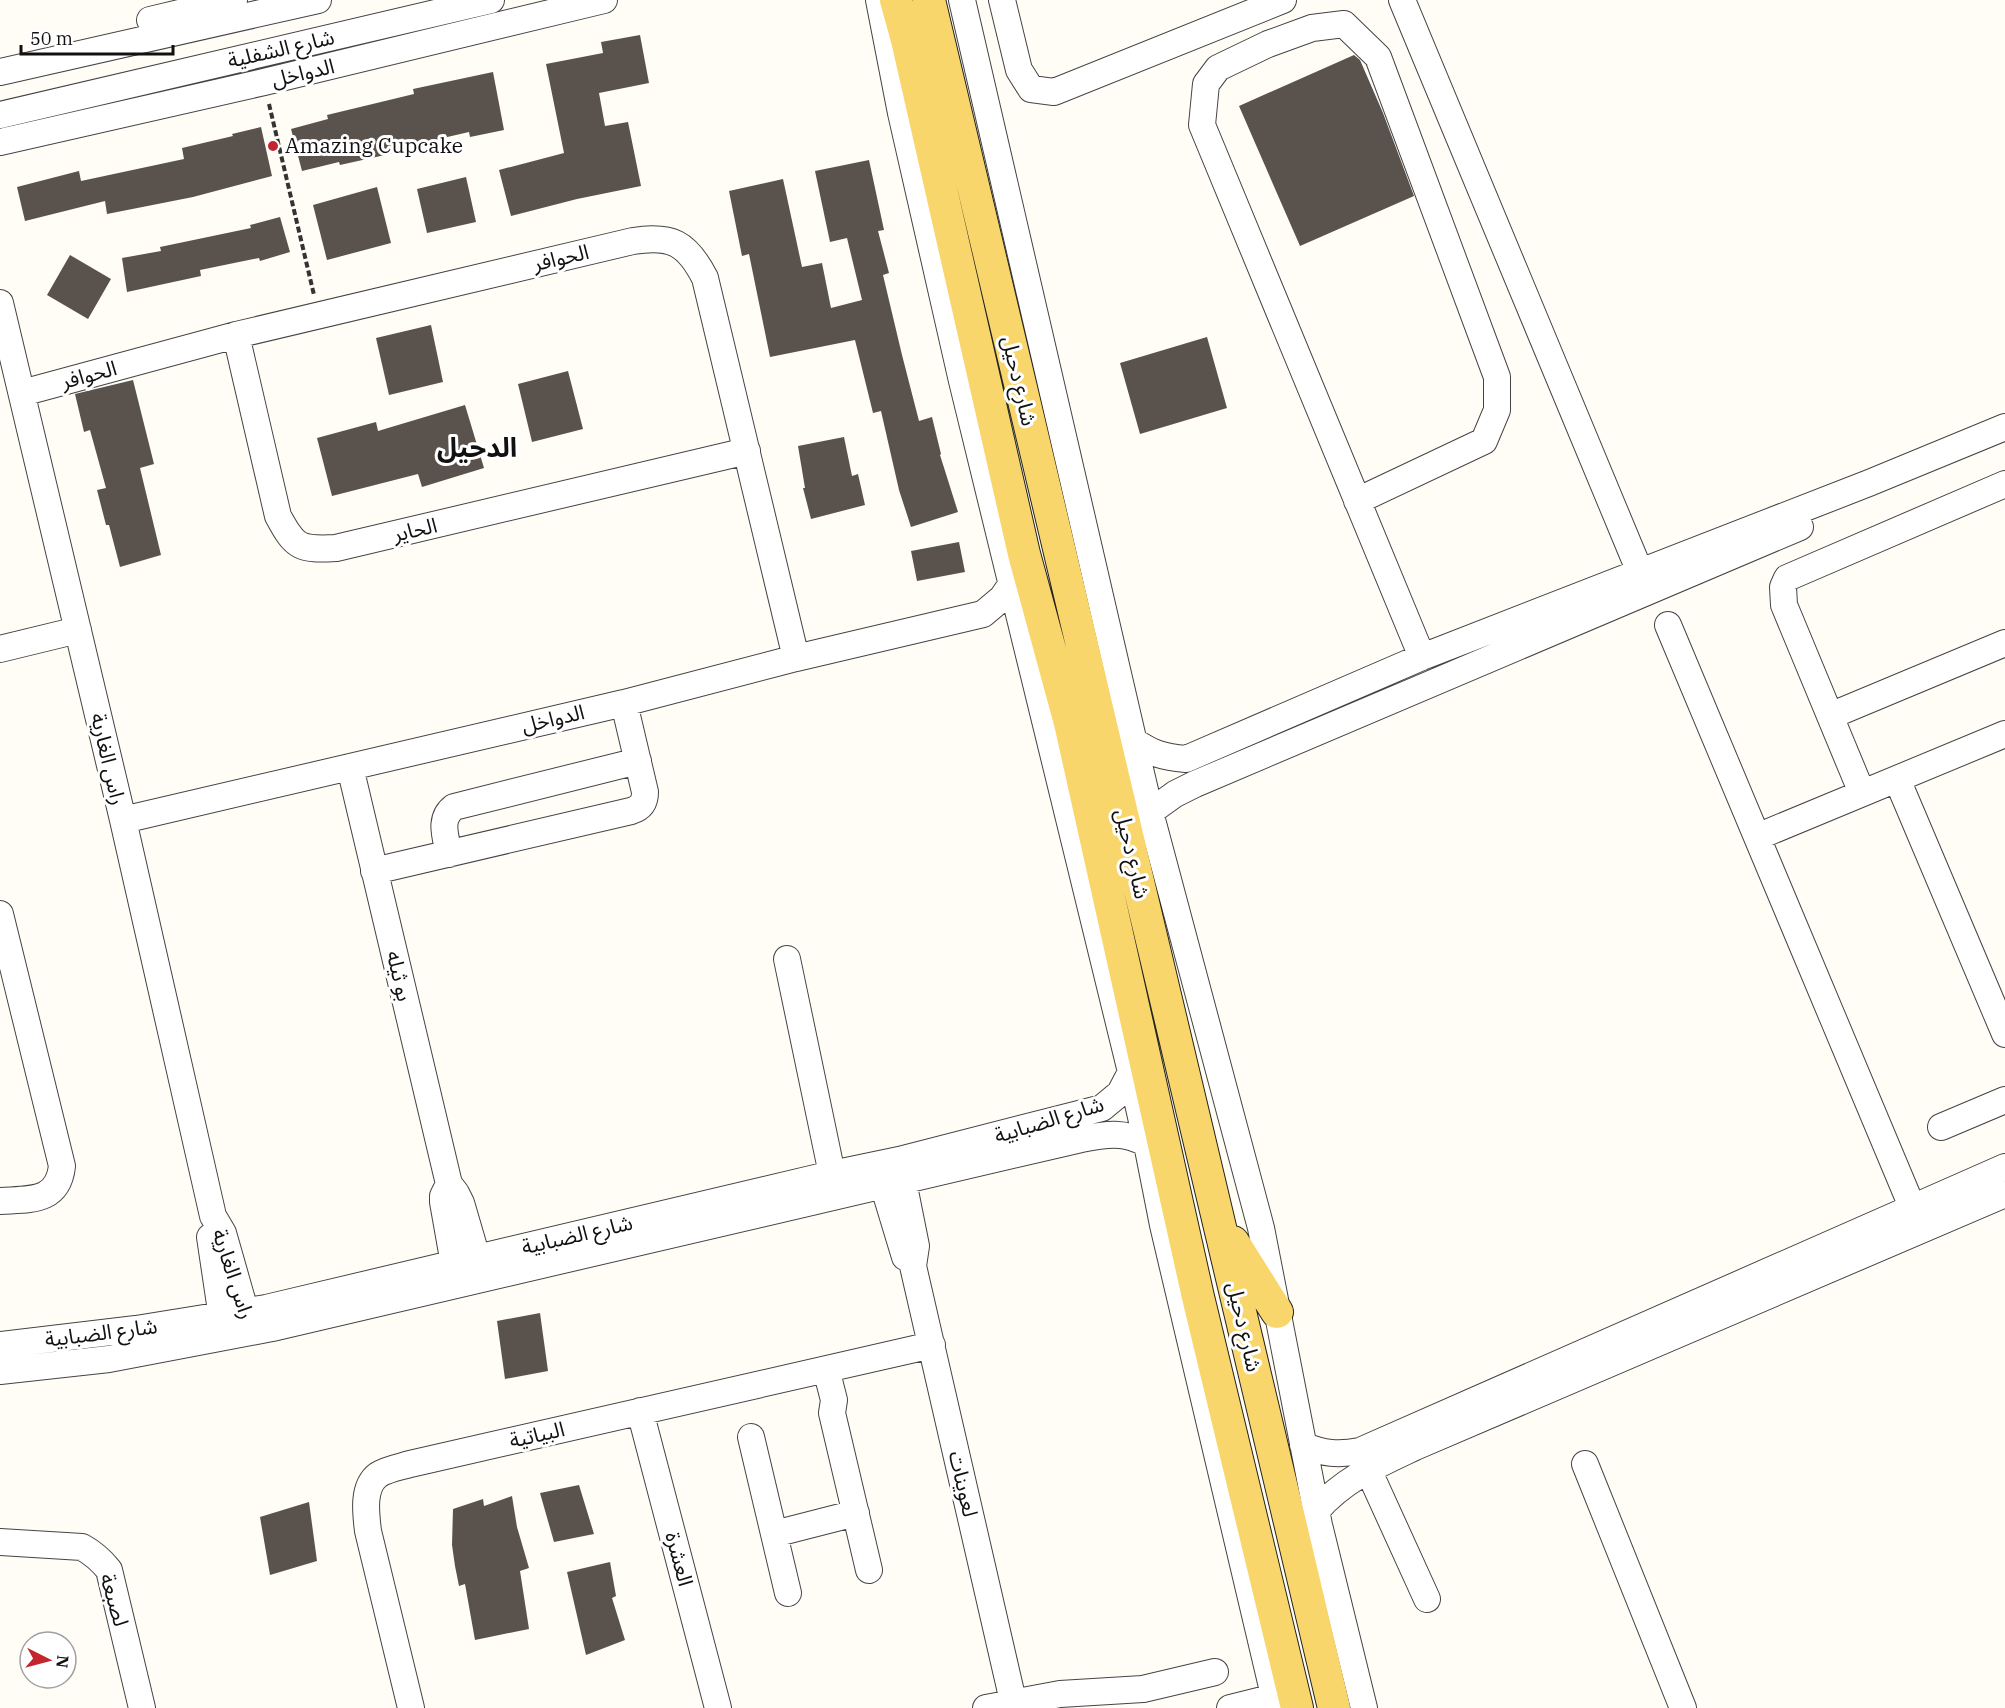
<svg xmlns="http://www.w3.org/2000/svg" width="2005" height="1708" font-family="'IBM Plex Serif','Noto Sans Arabic',serif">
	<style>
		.building { fill: #5a524d }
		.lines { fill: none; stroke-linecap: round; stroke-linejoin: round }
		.minor-casing { stroke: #444; stroke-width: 28 }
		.major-casing { stroke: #222; stroke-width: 34 }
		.path { stroke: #333; stroke-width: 4; stroke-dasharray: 6 3; stroke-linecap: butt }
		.minor { stroke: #fff; stroke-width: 26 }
		.major { stroke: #f9d66b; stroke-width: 32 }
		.poi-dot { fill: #c4262e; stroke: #fff; stroke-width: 2 }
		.labels { text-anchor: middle; stroke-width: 6; stroke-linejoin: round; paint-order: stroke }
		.street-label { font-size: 21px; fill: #111; stroke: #fff }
		.poi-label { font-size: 21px; fill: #111; stroke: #fff; text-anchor: start }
		.district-label { font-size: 27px; font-weight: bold; fill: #111; stroke: #fff }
	</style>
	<rect width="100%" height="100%" fill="#fffdf5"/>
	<path class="building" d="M640,35L649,83L599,93L605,126L628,122L641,186L577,199L511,216L499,170L564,153L546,64L603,53L601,42Z
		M1354,55L1360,60L1383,113L1414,196L1300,246L1239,106Z
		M493,72L504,130L470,137L469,132L417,144L418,146L385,155L340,165L339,162L302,171L291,129L328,119L327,115L414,94L413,89Z
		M261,127L272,176L193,197L107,214L105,201L25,221L17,187L79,171L81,181L184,159L182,148L233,136L232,134Z
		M869,160L884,230L878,231L889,273L883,275L902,355L919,421L932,417L941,454L940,455L958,512L911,527L899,490L881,411L873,413L855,340L770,357L749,254L742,256L729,191L783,179L802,267L822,263L831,308L862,300L847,238L830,242L815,171Z
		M466,177L476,222L427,233L417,189Z
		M377,187L391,243L327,260L313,205Z
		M280,217L290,252L260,261L259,258L200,270L201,276L127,292L122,258L161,251L160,247L251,228L250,225Z
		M70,255L111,279L88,319L47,295Z
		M431,325L443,382L389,395L376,338Z
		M1207,337L1227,408L1140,434L1120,363Z
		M568,371L583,429L532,442L518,384Z
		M133,380L154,464L140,468L161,555L120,567L109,525H106L97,490L106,488L90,430L84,432L75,394Z
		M465,405L484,468L422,487L418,474L332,496L317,438L376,422L378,431Z
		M844,437L852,476L858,474L865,505L811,519L803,488H805L798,446Z
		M959,542L965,572L917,581L911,551Z
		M540,1313L548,1371L505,1379L497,1321Z
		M579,1485L594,1534L554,1542L540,1493Z
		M512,1496L517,1527L529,1568L520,1571L529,1629L475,1640L465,1584L459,1586L455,1566L452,1545L453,1509L483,1499L484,1506Z
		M309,1502L317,1561L270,1575L260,1517Z
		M610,1562L616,1596L612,1598L625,1640L586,1655L567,1572Z"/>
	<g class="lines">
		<defs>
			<path id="minor" d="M879,0L901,113L962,381L1131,1072L1147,1144L1163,1225L1277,1708
				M962,0L1150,812L1261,1228L1319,1525L1364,1708
				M1002,0L1019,70L1031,89L1054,92L1283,0
				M1402,0L1640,572
				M150,20L234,0
				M0,72L318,0
				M0,115L491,0
				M0,142L264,82L604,0
				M0,303L123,820L213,1216L223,1233L250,1328
				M236,335L278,516C295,548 300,550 336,548L747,451
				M22,393L236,335L633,241C672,235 687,243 705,278L796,658
				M1357,501L1484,441L1497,410V377L1378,57L1344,24L1312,28L1268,44L1218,68L1206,84L1202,125L1422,657
				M1668,625L1918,1221
				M0,649L78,630
				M1830,716L2005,643
				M1134,741C1153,754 1163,757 1186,759L1422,657L1869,483L2005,427
				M350,767L449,1184L456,1193L461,1203L482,1275
				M1897,779L2005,1034
				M1862,793L1784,605L1783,587L1787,578L2005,484
				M1150,812L1175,794L1195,784L1800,527
				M123,820L624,703L796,658L983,614L1002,598L1011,585
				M1757,837L2005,734
				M449,854C446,837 438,819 454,807L638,761
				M374,871L631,811C641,808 645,802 645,792L624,703
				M0,914L62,1166C58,1203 29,1199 0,1201
				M787,959L832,1174
				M1941,1127L2005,1100
				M900,1166L916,1246L913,1266L1013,1701
				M879,1171L905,1257
				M449,1184L443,1196V1202L457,1281
				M210,1237L224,1331
				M0,1345L136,1329L266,1308L832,1174L899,1160L1102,1108L1120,1093L1131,1072
				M826,1369L834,1400L832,1413L869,1570
				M0,1371L109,1359L272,1328L1081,1139C1106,1134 1125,1131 1147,1144
				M640,1411L718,1708
				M751,1437L788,1593
				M1303,1445C1323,1454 1339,1455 1360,1451L2005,1167
				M1361,1454L1427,1599
				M1585,1464L1683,1708
				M1317,1510C1344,1479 1379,1464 1415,1447L2005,1194
				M774,1534L856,1513
				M0,1542L82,1547C93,1553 101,1560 109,1570L142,1708
				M411,1708L368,1531C366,1514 362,1487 378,1475C387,1469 400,1467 410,1464L932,1345
				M986,1708L1060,1694L1143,1689L1215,1672
				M1230,1708L1274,1697"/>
			<path id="major" d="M896,0L907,40L1024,554L1070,723L1198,1297L1297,1708
				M929,0L1334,1708
				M1233,1242L1277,1312"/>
		</defs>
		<use href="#minor" class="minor-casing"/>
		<use href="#major" class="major-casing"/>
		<path class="path" d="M269,104L314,295"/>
		<use href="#minor" class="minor"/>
		<use href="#major" class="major"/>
	</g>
	<circle class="poi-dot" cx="273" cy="146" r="6"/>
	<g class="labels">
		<g class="street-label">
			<text transform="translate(281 49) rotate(-13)" y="7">شارع الشفلية</text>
			<text transform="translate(303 73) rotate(-13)" y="7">الدواخل</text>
			<text transform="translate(561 258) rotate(-13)" y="7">الحوافر</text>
			<text transform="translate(89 375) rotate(-15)" y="7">الحوافر</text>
			<text transform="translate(1019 381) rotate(77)" y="7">شارع دحيل</text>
			<text transform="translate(415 530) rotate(-13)" y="7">الحاير</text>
			<text transform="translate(553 719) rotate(-13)" y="7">الدواخل</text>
			<text transform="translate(108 759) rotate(77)" y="7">راس الغارية</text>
			<text transform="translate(1132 854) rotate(77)" y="7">شارع دحيل</text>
			<text transform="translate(399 976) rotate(77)" y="7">بو ثيله</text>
			<text transform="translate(1049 1120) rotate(-17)" y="7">شارع الضبابية</text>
			<text transform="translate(577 1235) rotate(-13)" y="7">شارع الضبابية</text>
			<text transform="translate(233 1274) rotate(72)" y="7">راس الغارية</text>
			<text transform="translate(1244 1327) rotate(77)" y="7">شارع دحيل</text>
			<text transform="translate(101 1333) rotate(-7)" y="7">شارع الضبابية</text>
			<text transform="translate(537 1435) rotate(-13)" y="7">البياتية</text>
			<text transform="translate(963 1484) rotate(77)" y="7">لعوينات</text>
			<text transform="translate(679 1559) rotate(75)" y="7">العشرة</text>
			<text transform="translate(114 1600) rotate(74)" y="7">لصبعة</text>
		</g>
		<g class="poi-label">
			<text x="285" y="153">Amazing Cupcake</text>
		</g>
		<g class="district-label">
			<text x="477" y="457">الدحيل</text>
		</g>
	</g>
	<g transform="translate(48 1660) rotate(96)"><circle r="28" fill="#ffffff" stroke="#a0a0a0" stroke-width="1.5"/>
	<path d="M0-4.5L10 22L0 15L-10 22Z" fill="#c4262e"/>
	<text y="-9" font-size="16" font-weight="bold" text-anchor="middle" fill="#111111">N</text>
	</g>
	<path d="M21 45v9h152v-9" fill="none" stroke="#111111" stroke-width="3"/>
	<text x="30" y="45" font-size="18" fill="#111111" stroke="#ffffff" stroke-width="4.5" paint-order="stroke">50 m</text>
</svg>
